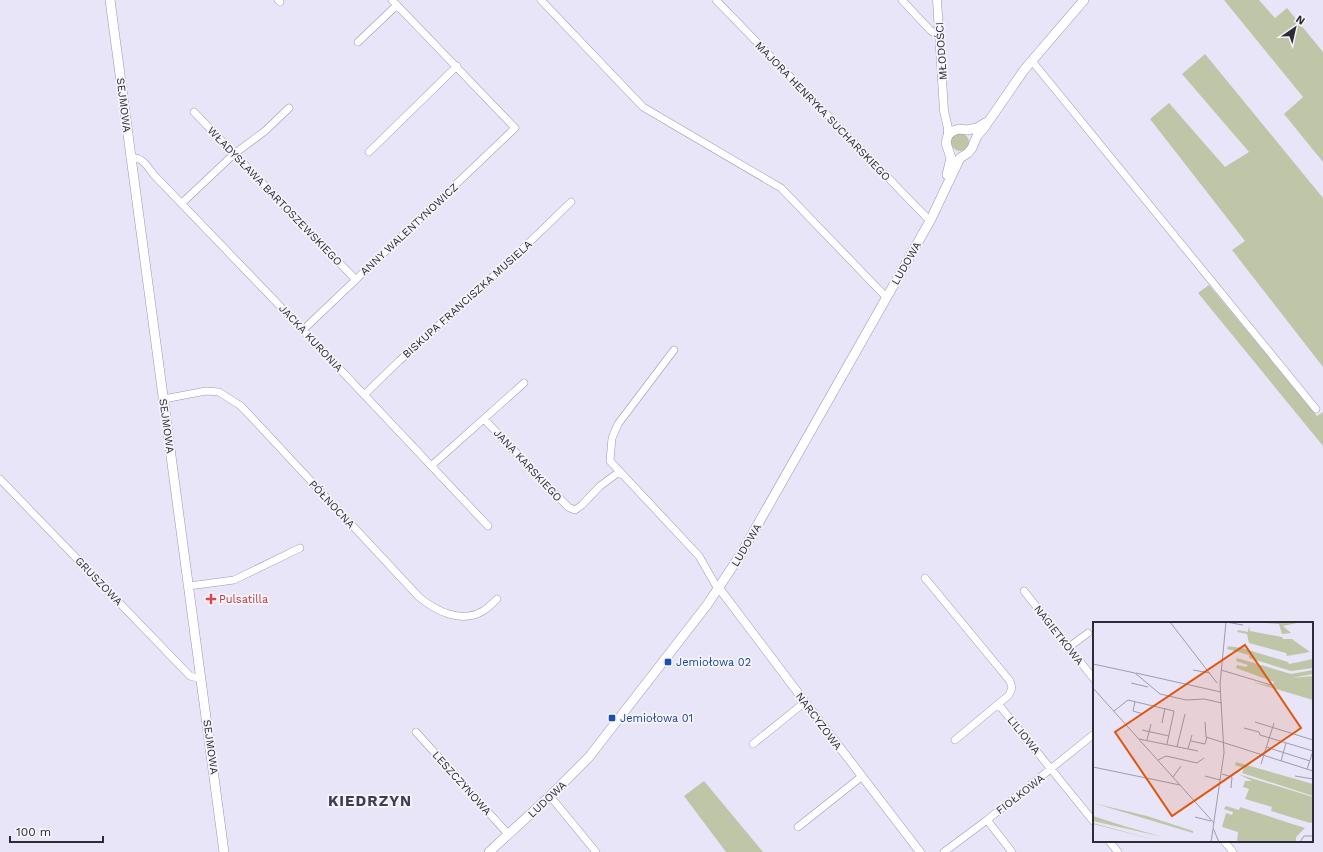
<svg xmlns="http://www.w3.org/2000/svg" width="1323" height="852" font-family="'Work Sans',sans-serif">
	<style>
		.green { fill: #bec6a7 }
		.lines { fill: none; stroke-linecap: round; stroke-linejoin: round }
		.minor-casing { stroke: #9b95b5; stroke-width: 8 }
		.tertiary-casing { stroke: #9b95b5; stroke-width: 9 }
		.secondary-casing { stroke: #9b95b5; stroke-width: 10 }
		.minor { stroke: #fff; stroke-width: 7 }
		.tertiary { stroke: #fff; stroke-width: 8 }
		.secondary { stroke: #fff; stroke-width: 9 }
		.health-dot { fill: #e0444e; stroke: #f5f4fb; stroke-width: 1.5 }
		.transit-dot { fill: #1a4fb4; stroke: #f5f4fb; stroke-width: 1.5 }
		.labels { text-anchor: middle; stroke-width: 3.5; stroke-linejoin: round; paint-order: stroke }
		.street-label { font-size: 11px; fill: #2d2b37; stroke: #f5f4fb }
		.health-label { font-size: 11px; fill: #be3a42; stroke: #f5f4fb; text-anchor: start }
		.transit-label { font-size: 11px; fill: #164399; stroke: #f5f4fb; text-anchor: start }
		.district-label { font-size: 15px; font-weight: bold; letter-spacing: 1px; fill: #423c57; stroke: #f5f4fb }
		.inset-road { fill: none; stroke: #9e9bab; stroke-width: 1 }
		.view { fill: #df570e; fill-opacity: 0.15; stroke: #df570e; stroke-width: 2 }
		.inset-edge { fill: none; stroke: #2d2b37; stroke-width: 2 }
	</style>
	<rect width="100%" height="100%" fill="#e9e5f9"/>
	<path class="green" d="M1224,0H1259L1275,18L1287,8L1323,52V162L1284,114L1303,97Z
		M1205,54L1323,198V367L1232,250L1245,241L1150,119L1169,103L1225,167L1249,152L1182,74Z
		M951 142a9 9 0 1 1 18 0a9 9 0 1 1-18 0Z
		M1209,285L1317,416L1323,412V446L1198,293Z
		M704,781L763,852H726L684,796Z"/>
	<g class="lines">
		<defs>
			<path id="minor" d="M278,0L280,2
				M541,0L643,107L781,188L887,298
				M716,0L930,221
				M902,0L930,30L934,33L940,34
				M358,42L397,5
				M1032,61L1316,409
				M194,112L355,279
				M369,152L457,66
				M130,157C144,158 146,165 154,175L303,330L488,526
				M182,203L234,154L265,131L289,108
				M303,330L515,128L392,0
				M674,350L618,424L612,438L610,461L699,556L715,584L719,588
				M364,395L399,361L509,262L571,202
				M164,399L206,391L219,392L241,406L419,597C436,611 461,624 483,611C488,608 493,603 497,599
				M484,419L568,507L575,510L582,505L600,486L619,472
				M431,466L524,383
				M0,479L190,676L201,679
				M925,578L1010,681L1012,688L1009,695L955,740
				M189,586L234,580L300,548
				M1024,591L1094,679
				M1069,647L1088,633
				M999,705L1094,822
				M416,732L508,834
				M753,744L805,702
				M550,796L596,852
				M987,820L1012,852
				M798,827L861,777
				M1109,841L1118,852
				M1224,841L1233,852
				M944,852L987,820L1094,734"/>
			<path id="tertiary" d="M937,0L944,111L948,128V135
				M719,588L805,702L920,852"/>
			<path id="secondary" d="M110,0L224,852
				M947,175L951,158L946,143L948,135L953,131L959,129L967,130L977,128L985,123
				M489,852L550,796L589,757L707,605L741,554L930,221L960,158L968,153L972,148L977,136L984,128L1024,70L1084,0"/>
		</defs>
		<use href="#minor" class="minor-casing"/>
		<use href="#tertiary" class="tertiary-casing"/>
		<use href="#secondary" class="secondary-casing"/>
		<use href="#minor" class="minor"/>
		<use href="#tertiary" class="tertiary"/>
		<use href="#secondary" class="secondary"/>
	</g>
	<path class="health-dot" d="M209 593h4v4h4v4h-4v4h-4v-4h-4v-4h4z"/>
	<g class="transit-dot">
		<rect x="664" y="658" width="8" height="8" rx="2"/>
		<rect x="608" y="714" width="8" height="8" rx="2"/>
	</g>
	<g class="labels">
		<g class="street-label">
			<text transform="translate(941 51) rotate(-94)" y="4">MŁODOŚCI</text>
			<text transform="translate(124 105) rotate(83)" y="4">SEJMOWA</text>
			<text transform="translate(823 111) rotate(46)" y="4">MAJORA HENRYKA SUCHARSKIEGO</text>
			<text transform="translate(275 196) rotate(46)" y="4">WŁADYSŁAWA BARTOSZEWSKIEGO</text>
			<text transform="translate(409 229) rotate(-43)" y="4">ANNY WALENTYNOWICZ</text>
			<text transform="translate(906 263) rotate(-60)" y="4">LUDOWA</text>
			<text transform="translate(467 299) rotate(-42)" y="4">BISKUPA FRANCISZKA MUSIELA</text>
			<text transform="translate(311 338) rotate(47)" y="4">JACKA KURONIA</text>
			<text transform="translate(167 426) rotate(82)" y="4">SEJMOWA</text>
			<text transform="translate(528 465) rotate(47)" y="4">JANA KARSKIEGO</text>
			<text transform="translate(332 504) rotate(47)" y="4">PÓŁNOCNA</text>
			<text transform="translate(746 545) rotate(-59)" y="4">LUDOWA</text>
			<text transform="translate(99 581) rotate(46)" y="4">GRUSZOWA</text>
			<text transform="translate(1059 635) rotate(52)" y="4">NAGIETKOWA</text>
			<text transform="translate(819 721) rotate(53)" y="4">NARCYZOWA</text>
			<text transform="translate(1024 735) rotate(51)" y="4">LILIOWA</text>
			<text transform="translate(211 747) rotate(82)" y="4">SEJMOWA</text>
			<text transform="translate(462 783) rotate(48)" y="4">LESZCZYNOWA</text>
			<text transform="translate(1020 794) rotate(-38)" y="4">FIOŁKOWA</text>
			<text transform="translate(547 799) rotate(-43)" y="4">LUDOWA</text>
		</g>
		<g class="health-label">
			<text x="219" y="603">Pulsatilla</text>
		</g>
		<g class="transit-label">
			<text x="676" y="666">Jemiołowa 02</text>
			<text x="620" y="722">Jemiołowa 01</text>
		</g>
		<g class="district-label">
			<text x="370" y="806">KIEDRZYN</text>
		</g>
	</g>
	<g transform="translate(1093 622)">
		<rect width="220" height="220" fill="#e9e5f9"/>
		<path d="M158,0H209L190,4L198,11L189,12L186,2ZM156,4L157,9L189,15L190,17H199L217,30L194,34L193,31L156,21L154,12L144,10L145,8L155,10ZM135,24L149,26L195,40L196,42L220,37V46L198,49L156,36V33L134,27ZM144,36L198,52L220,48V52L199,56L220,54V78L159,60L179,64L181,60L143,46L144,43L153,45L155,43L143,39ZM143,140L220,162V174L149,151L151,146L142,143ZM145,152L220,175V200L217,201L178,189L179,185L152,177L156,167L150,165L152,159H159ZM0,181L54,194L100,209V211ZM133,184L146,188L147,185L212,206L203,215V220H144L145,210L129,205L133,191L139,193L140,190L131,187ZM0,194L31,204L70,215L0,199ZM0,201L66,219L0,202Z" fill="#bec6a7"/>
		<path class="inset-road" d="M77,0L124,61M133,0L150,3M0,42L42,51L67,72L93,78L111,77L129,81M100,48L117,51M128,48L178,63M43,51L128,70M38,61L55,65M0,66L121,201M42,80L40,89L50,92M21,89L35,78L81,89L74,122M112,100L113,115L220,149M162,100L220,118M69,101L72,86M151,106L166,110L167,113M49,108L76,114M167,113L220,129M46,117L105,129M54,118L58,102M98,119L112,122L114,115M84,125L92,92M173,125L217,139M95,127L99,113M65,138L73,134L104,141L111,136M188,139L193,121M168,142L181,101M0,145L87,163M214,147L220,129M129,152L139,155L138,166M112,154L127,158M202,154L220,157M80,155L88,144M102,195L118,199M118,220L120,207M126,220L120,206L131,131L127,62L133,0M207,220L211,214H220"/>
		<path class="view" d="M152,23L208,106L79,194L22,110Z"/>
		<rect width="220" height="220" class="inset-edge"/>
	</g>
	<g transform="translate(1295 28) rotate(34)" stroke="#f5f4fb" stroke-width="3" paint-order="stroke">
	<path d="M0-3L7 15L0 10L-7 15Z" fill="#2d2b37"/>
	<text y="-6" font-size="11" font-weight="bold" text-anchor="middle" fill="#2d2b37">N</text>
	</g>
	<path d="M10 836v6h93v-6" fill="none" stroke="#2d2b37" stroke-width="2"/>
	<text x="16" y="836" font-size="12" fill="#2d2b37" stroke="#f5f4fb" stroke-width="3" paint-order="stroke">100 m</text>
</svg>
